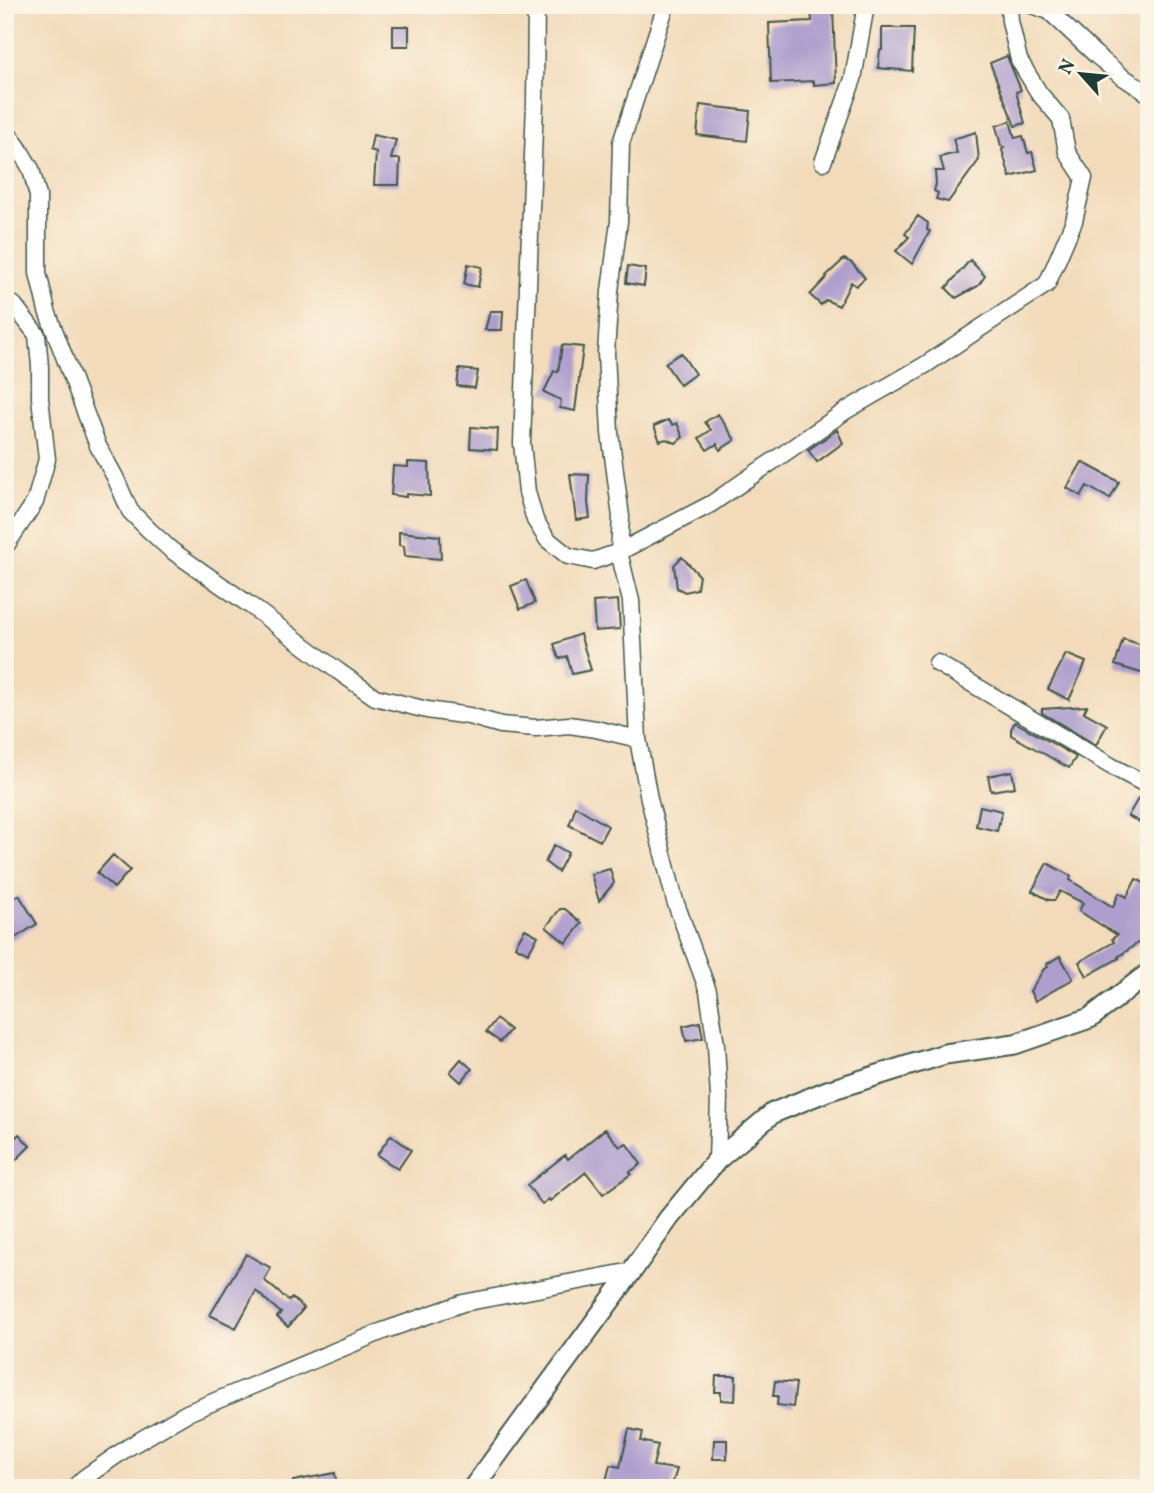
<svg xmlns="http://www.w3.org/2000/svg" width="1154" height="1493" font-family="Vollkorn,serif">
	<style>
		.building { fill: #ae9ecd }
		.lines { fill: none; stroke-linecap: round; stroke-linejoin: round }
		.minor-casing { stroke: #3f5548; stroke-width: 19 }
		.tertiary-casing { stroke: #3f5548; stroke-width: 23 }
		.minor { stroke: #fff; stroke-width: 16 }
		.tertiary { stroke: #fff; stroke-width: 19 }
	</style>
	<rect width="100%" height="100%" fill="#fcf5e5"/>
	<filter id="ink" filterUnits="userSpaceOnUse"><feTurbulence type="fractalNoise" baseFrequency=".0143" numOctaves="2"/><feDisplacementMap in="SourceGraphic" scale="14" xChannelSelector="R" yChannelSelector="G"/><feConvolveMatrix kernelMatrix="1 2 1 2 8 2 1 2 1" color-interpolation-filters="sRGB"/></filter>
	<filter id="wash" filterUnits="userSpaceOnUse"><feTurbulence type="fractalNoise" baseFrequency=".00686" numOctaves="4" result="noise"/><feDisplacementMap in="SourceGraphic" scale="28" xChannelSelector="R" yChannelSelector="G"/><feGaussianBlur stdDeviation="1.57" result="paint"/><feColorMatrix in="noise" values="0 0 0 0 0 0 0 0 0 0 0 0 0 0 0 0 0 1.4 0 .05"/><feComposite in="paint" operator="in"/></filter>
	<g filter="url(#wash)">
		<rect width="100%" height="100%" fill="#f2daba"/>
		<g id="blocks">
			<path class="building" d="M833,8L836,83L814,85V81L771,83L769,23L812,21L811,9Z
				M393,26H409V46H393Z
				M882,28H914L912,71L878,68L880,50H882Z
				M1007,56L1021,90L1016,92L1025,123L1015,126L990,63Z
				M700,105L750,111L747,141L697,135Z
				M1010,121L1015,138L1023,136L1028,153L1032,152L1037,170L1010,177L1002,150L1004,147L1001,146L996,126Z
				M976,132L979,160L948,202L936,199L938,193L934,191L936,184L935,171H944L940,157L957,153L953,139Z
				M373,135L396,140L391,159H400L399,185H374L376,152L370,150Z
				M918,216L928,223L927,230L930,231L912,264L896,251L909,237L905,234Z
				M844,259L852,263L865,278L856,286L851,282L839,306L826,300L821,305L810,295L827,277L826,276Z
				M970,260L985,276L978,286L956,298L946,288Z
				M468,264L482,267L478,287L464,284Z
				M628,266L646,269L644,286L626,283Z
				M490,311H503L502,330H485Z
				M562,345L583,347L575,411L560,408L561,400L544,392L554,371L558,372Z
				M681,353L695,374L680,385L665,363Z
				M459,369L478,371L475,388L457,386Z
				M718,414L735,440L720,450L717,444L707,450L699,438L711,430L705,422Z
				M668,420L673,425L677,423L683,437L676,443L666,439L660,441L654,426Z
				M471,427L498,429L497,450L470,448Z
				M837,430L843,443L817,462L808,450Z
				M408,462L429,463L430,496L406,494V497L391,495L393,466L408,467Z
				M1082,462L1119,482L1110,499L1087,486L1081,496L1067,488Z
				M570,474L589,475L588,503L590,518L576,520Z
				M399,532L440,536L441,559L405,556L404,546L399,545Z
				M682,557L699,575L697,589L685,592L677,588L674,565Z
				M526,580L535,603L520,609L511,586Z
				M618,600L620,629L595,631L593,602Z
				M580,634L591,670L572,674L567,656L559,659L554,644Z
				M1123,639L1149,647V660L1144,674L1115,665Z
				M1066,654L1086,662L1069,700L1048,689Z
				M1087,706L1084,712L1107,725L1096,745L1042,713V709Z
				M1015,722L1076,757L1069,768L1011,735V729Z
				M1012,771L1015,787L991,791L988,776Z
				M1139,797L1149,802V827L1128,816Z
				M575,806L608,826L600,841L569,825L573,815Z
				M980,806L1002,811L997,831L976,826Z
				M554,845L568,853L558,872L545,862Z
				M113,855L130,870L114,888L97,873Z
				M1047,863L1071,876L1070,880L1113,907L1119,893L1127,897L1136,879L1149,885V935L1118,957L1119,958L1087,976L1079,962L1114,942L1112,939L1117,935L1079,911L1083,903L1060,891L1055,900H1049L1032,891Z
				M610,869L614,883L599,901L591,874Z
				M19,895L37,924L12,940L5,930V903Z
				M560,909H565L582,923L566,943L546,927Z
				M525,929L538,936L528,953L515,946Z
				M1060,956L1073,979L1035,1001L1030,991L1044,969L1048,967L1047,964Z
				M496,1019L510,1030L500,1042L486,1032Z
				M700,1022L703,1038L686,1041L683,1026Z
				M461,1059L472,1069L461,1082L450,1072Z
				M605,1129L620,1147L626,1143L641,1164L630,1172L631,1174L603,1194L586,1172L550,1201L549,1199L542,1204L527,1185L565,1155L568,1159Z
				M19,1134L30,1146L14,1162L5,1154V1149Z
				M391,1135L411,1150L398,1169L377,1155Z
				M246,1254L271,1268L264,1280L289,1301L292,1298L304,1308L288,1327L277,1317L281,1313L256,1291L236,1328L210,1315Z
				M716,1376H736L735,1401L721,1400V1392H715Z
				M775,1381L796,1383L793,1407L777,1405L778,1396H773Z
				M629,1429L643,1432L641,1441L658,1445L653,1466L677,1469L671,1488H616L605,1485L610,1465L620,1467Z
				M714,1440H727V1459H713Z
				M335,1473L337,1488H294L293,1481Z"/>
		</g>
	</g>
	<g filter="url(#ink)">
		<use href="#blocks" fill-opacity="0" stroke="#3f5548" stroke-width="2"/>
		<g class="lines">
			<defs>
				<path id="minor" d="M536,5L535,103L522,443L527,492L535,520L547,539L568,556L593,561L619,552L711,504L847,410L925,365L1047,284L1074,221L1084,178L1067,152L1061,119L1039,93L1019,60L1010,21L1009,5
					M666,5L621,143L619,221L610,291L606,353L610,433L621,517L619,552L631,601L638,739L649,799L675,901L708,991L716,1045L719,1098L717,1160
					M1032,5L1049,11L1096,55L1120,75L1149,94
					M5,130L18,147L31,169L38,196V273L47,311L98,446L115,477L130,511L149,530L171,550L251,606L338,671L375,697L427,710L469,716L501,725L536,728L569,725L596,729L638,739
					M823,162L853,79L866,5
					M5,547L35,502L47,459L40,398V366L37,335L14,305
					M937,663L1111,766L1149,786
					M74,1488L84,1478L127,1448L187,1413L383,1331L463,1303L632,1271"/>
				<path id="tertiary" d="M473,1488L632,1271L669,1218L717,1160L773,1113L827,1091L945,1054L1015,1044L1090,1018L1149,973"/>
			</defs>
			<use href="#minor" class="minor-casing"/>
			<use href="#tertiary" class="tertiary-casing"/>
			<use href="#minor" class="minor"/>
			<use href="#tertiary" class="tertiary"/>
		</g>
	</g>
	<rect width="1154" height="1493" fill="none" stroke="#fcf5e5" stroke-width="28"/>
	<g transform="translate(1081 74) rotate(297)" stroke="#fcf5e5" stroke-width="5" paint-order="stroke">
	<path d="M0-5L12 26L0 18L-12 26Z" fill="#1f3d34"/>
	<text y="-10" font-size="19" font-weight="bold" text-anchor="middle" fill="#1f3d34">N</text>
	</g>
</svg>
